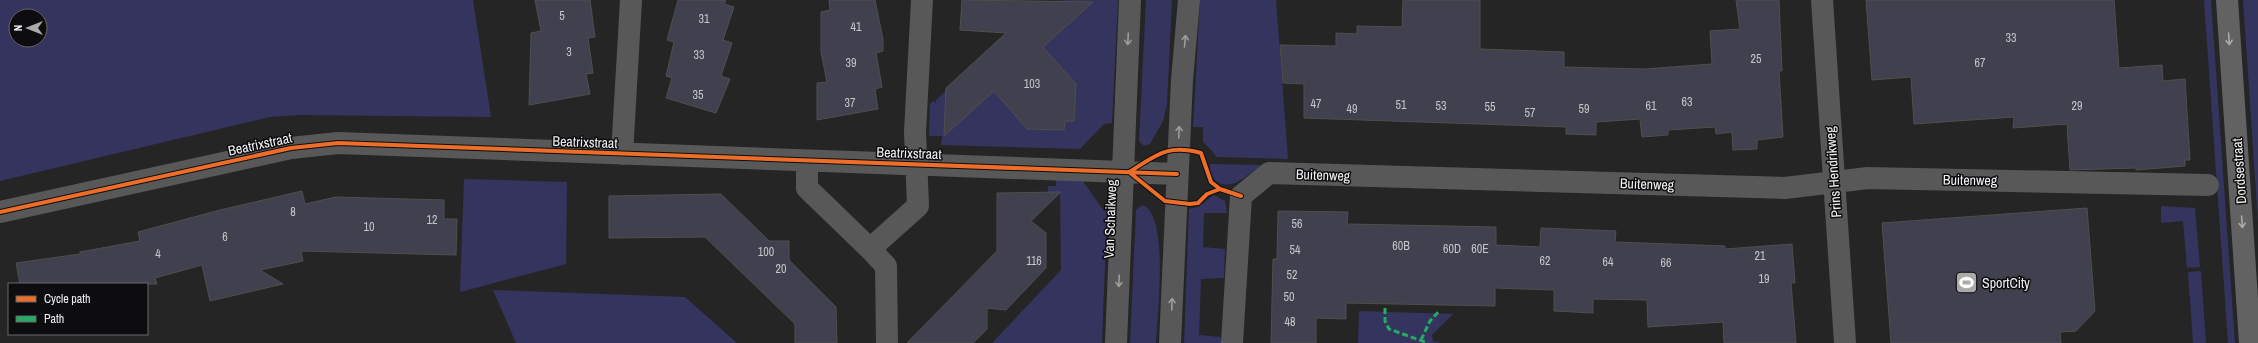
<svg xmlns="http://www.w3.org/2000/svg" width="2258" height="343" font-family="'Archivo Narrow',sans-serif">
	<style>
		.green { fill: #35345f; fill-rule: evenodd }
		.building { fill: #40404e; stroke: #4f4f50 }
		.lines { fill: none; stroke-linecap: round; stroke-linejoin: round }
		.minor { stroke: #585859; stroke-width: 22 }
		.major { stroke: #626262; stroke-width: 22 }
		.quiet { stroke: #26ab63; stroke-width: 3; stroke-dasharray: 6 3; stroke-linecap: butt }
		.cycleway-casing { stroke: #0d0d0f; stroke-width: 6 }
		.cycleway { stroke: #ee6e29; stroke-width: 4 }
		.oneway { stroke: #9d9d9e }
		.oneway2 { stroke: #aaa }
		.labels { text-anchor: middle; stroke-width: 3; stroke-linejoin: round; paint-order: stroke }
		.number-label { font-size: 12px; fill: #c5c5ca }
		.street-label { font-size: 14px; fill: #f1f1f3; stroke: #0d0d0f }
		.poi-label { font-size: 14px; fill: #f1f1f3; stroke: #0d0d0f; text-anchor: start }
	</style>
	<rect width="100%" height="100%" fill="#252526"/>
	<path class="green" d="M0,0H473L491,117L300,115L270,117L0,181ZM16,16H40V40H16Z
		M1055,0H1118L1112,123L1104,124L1080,149L941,145L942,136H929L930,104L933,101L936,103V100L946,91L945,124L994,91L1027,129L1064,130L1065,121H1074L1076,84L1043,47L1081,2Z
		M1146,0H1172L1167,105L1163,121L1150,144L1144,146L1139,141Z
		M1200,0H1276L1288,159L1216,157L1213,152L1203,142V127H1193Z
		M2204,0H2211L2235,343H2228Z
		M2243,0H2258V222Z
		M1210,164L1260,165V167C1252,171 1246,177 1239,181C1223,190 1210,182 1210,164Z
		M464,179L567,182L566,264L460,292Z
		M1056,180H1082L1104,211H1107L1102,343H992L1061,270L1060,194L1048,193V186H1056Z
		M1214,195L1225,201L1227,213H1204L1203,247L1225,249L1224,278L1201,279L1199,335L1221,337V343H1184L1189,209L1198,207Z
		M1142,205C1170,212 1157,319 1156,343H1130L1136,210Z
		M2161,206L2195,208L2200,267L2187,268L2183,221L2161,223Z
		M2201,271L2206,343H2193L2188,272Z
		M493,290L685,297L737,343H516Z
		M1359,311L1453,314L1432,335L1433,341L1441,343H1358Z"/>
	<path class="building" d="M535,0H590L595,37L588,38L593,73L586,74L590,94L529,105L531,33L541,31Z
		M678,0H726L724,4L734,7L723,40L732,43L721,76L730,79L716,113L666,98L672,78L666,76L674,42L667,40Z
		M829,0H875L883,39V51L876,53L882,87L875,89L878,109L817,120V83L827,82L821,52V12L830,10Z
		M962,0L1093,2L1043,47L1076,84L1074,121H1065L1064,130L1027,129L994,91L944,136L946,88L1006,33L960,30Z
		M1403,0H1480V49L1564,52V67L1644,69L1712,64L1710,31L1740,29L1736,0H1779L1782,71H1779L1783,137L1757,140V149L1733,150L1732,132L1716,134L1715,127L1668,130V135L1642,137L1640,119L1596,122V135L1566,134V127L1304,118V84L1283,83L1280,45L1336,46V33L1357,34V26L1402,27Z
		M1866,0H2114L2119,68L2162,65L2163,81L2185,79L2190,160H2185V166L2136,170V168L2070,170L2067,124L2013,128L2014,117L1914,124L1911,77L1872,80Z
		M302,191L305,204L336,197L444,200V219H457L456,255L301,251L303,261L260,270L283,284L210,301L202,265L155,278L157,284H20L16,263L80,254V252L140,241L138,232L220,210Z
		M1061,192L1031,221L1046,233V268L1006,310L987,308V329L973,343H907L997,251V193Z
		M721,194L769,241H789V260L836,307L837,343H795V324L705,237L609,238V196Z
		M2087,208L2095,311L2076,331L2060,332L2061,343H1891L1882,223Z
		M1278,211L1348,212L1347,224L1496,227V245L1540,247L1541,228L1616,231L1615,242L1725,246V249L1792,244L1795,283H1791L1796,343H1724L1723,322L1648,327L1647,300L1593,299V313L1554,311V290L1495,288V306L1346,303V319L1316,318V343H1271L1273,259H1277Z"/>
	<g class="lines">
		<path class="minor" d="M1822,0L1845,343
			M622,154L631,0
			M807,161V188L870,249
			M0,212L291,148L338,143L1177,174
			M887,343L886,266L870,249L918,206L915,132L922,0
			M1116,343L1130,0
			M1170,343L1182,80L1189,0
			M1232,343L1241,196L1269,173L1785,188L1868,178L2208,185"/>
		<path class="major" d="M2227,0L2250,343"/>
		<path class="quiet" d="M1385,308V321L1389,329L1428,343
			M1421,340L1430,321L1440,310"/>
		<defs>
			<path id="cycleway" d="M1220,189L1207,194L1198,203L1190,204L1165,201L1129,172C1157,155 1167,144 1201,153L1211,182L1220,189L1241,196
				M0,212L291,148L338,143L1177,174"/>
		</defs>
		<use href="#cycleway" class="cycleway-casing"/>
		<use href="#cycleway" class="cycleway"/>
	</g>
	<defs><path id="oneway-shaft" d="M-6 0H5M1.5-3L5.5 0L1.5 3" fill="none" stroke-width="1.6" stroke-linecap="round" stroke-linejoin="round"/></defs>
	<g class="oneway">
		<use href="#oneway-shaft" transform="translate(1128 39) rotate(93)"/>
		<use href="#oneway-shaft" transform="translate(1185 41) rotate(-85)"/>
		<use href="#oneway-shaft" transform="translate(1179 132) rotate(-87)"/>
		<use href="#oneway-shaft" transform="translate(1119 281) rotate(92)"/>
		<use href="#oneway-shaft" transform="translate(1172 304) rotate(-88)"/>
	</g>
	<g class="oneway2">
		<use href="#oneway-shaft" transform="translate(2229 39) rotate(86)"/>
		<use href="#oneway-shaft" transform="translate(2242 222) rotate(86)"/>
	</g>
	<defs>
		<symbol id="stadium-square" viewBox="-11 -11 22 22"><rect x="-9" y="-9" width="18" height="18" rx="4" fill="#aaaaab" stroke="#0d0d0f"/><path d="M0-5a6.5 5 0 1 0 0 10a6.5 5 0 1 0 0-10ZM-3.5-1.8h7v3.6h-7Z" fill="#fff"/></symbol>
	</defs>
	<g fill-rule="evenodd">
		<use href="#stadium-square" x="1954" y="270" width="25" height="25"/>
	</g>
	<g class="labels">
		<g class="number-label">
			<text x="562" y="20">5</text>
			<text x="704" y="23">31</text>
			<text x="856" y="31">41</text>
			<text x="2011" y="42">33</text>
			<text x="569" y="56">3</text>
			<text x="699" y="59">33</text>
			<text x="1756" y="63">25</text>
			<text x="851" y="67">39</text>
			<text x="1980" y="67">67</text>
			<text x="1032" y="88">103</text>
			<text x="698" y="99">35</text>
			<text x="1687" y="106">63</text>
			<text x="850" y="107">37</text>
			<text x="1316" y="108">47</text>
			<text x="1401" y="109">51</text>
			<text x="1441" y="110">53</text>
			<text x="1651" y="110">61</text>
			<text x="2077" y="110">29</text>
			<text x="1490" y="111">55</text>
			<text x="1352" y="113">49</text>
			<text x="1584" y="113">59</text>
			<text x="1530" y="117">57</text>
			<text x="293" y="216">8</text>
			<text x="432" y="224">12</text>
			<text x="1297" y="228">56</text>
			<text x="369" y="231">10</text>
			<text x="225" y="241">6</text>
			<text x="1401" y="250">60B</text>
			<text x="1452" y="253">60D</text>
			<text x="1480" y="253">60E</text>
			<text x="1295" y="254">54</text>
			<text x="766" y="256">100</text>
			<text x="158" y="258">4</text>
			<text x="1760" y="260">21</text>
			<text x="1034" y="265">116</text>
			<text x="1545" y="265">62</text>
			<text x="1608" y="266">64</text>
			<text x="1666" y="267">66</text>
			<text x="781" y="273">20</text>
			<text x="1292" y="279">52</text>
			<text x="1764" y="283">19</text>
			<text x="1289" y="301">50</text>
			<text x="1290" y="326">48</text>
		</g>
		<g class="street-label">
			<text transform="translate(585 142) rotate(2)" y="5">Beatrixstraat</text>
			<text transform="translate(260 144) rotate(-12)" y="5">Beatrixstraat</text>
			<text transform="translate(909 153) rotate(2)" y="5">Beatrixstraat</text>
			<text transform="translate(2239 171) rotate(-94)" y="5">Dordsestraat</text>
			<text transform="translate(1833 172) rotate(-94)" y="5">Prins Hendrikweg</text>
			<text transform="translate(1323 175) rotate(2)" y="5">Buitenweg</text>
			<text transform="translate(1970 180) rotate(1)" y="5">Buitenweg</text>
			<text transform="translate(1647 184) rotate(2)" y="5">Buitenweg</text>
			<text transform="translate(1110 219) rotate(-88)" y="5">Van Schaikweg</text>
		</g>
		<g class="poi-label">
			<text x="1982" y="288">SportCity</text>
		</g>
	</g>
	<rect x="8" y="283" width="140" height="52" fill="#0d0d0f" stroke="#68686a"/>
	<rect x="16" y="296" width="20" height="6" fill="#ee6e29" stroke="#68686a"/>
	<text x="44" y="303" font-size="12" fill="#f1f1f3">Cycle path</text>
	<rect x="16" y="316" width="20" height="6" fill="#26ab63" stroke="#68686a"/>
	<text x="44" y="323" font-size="12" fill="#f1f1f3">Path</text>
	<g transform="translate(28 28) rotate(270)"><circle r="19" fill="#0d0d0f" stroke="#68686a"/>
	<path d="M0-3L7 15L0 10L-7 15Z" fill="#aaaaab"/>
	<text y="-6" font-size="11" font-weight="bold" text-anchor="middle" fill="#f1f1f3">N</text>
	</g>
</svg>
